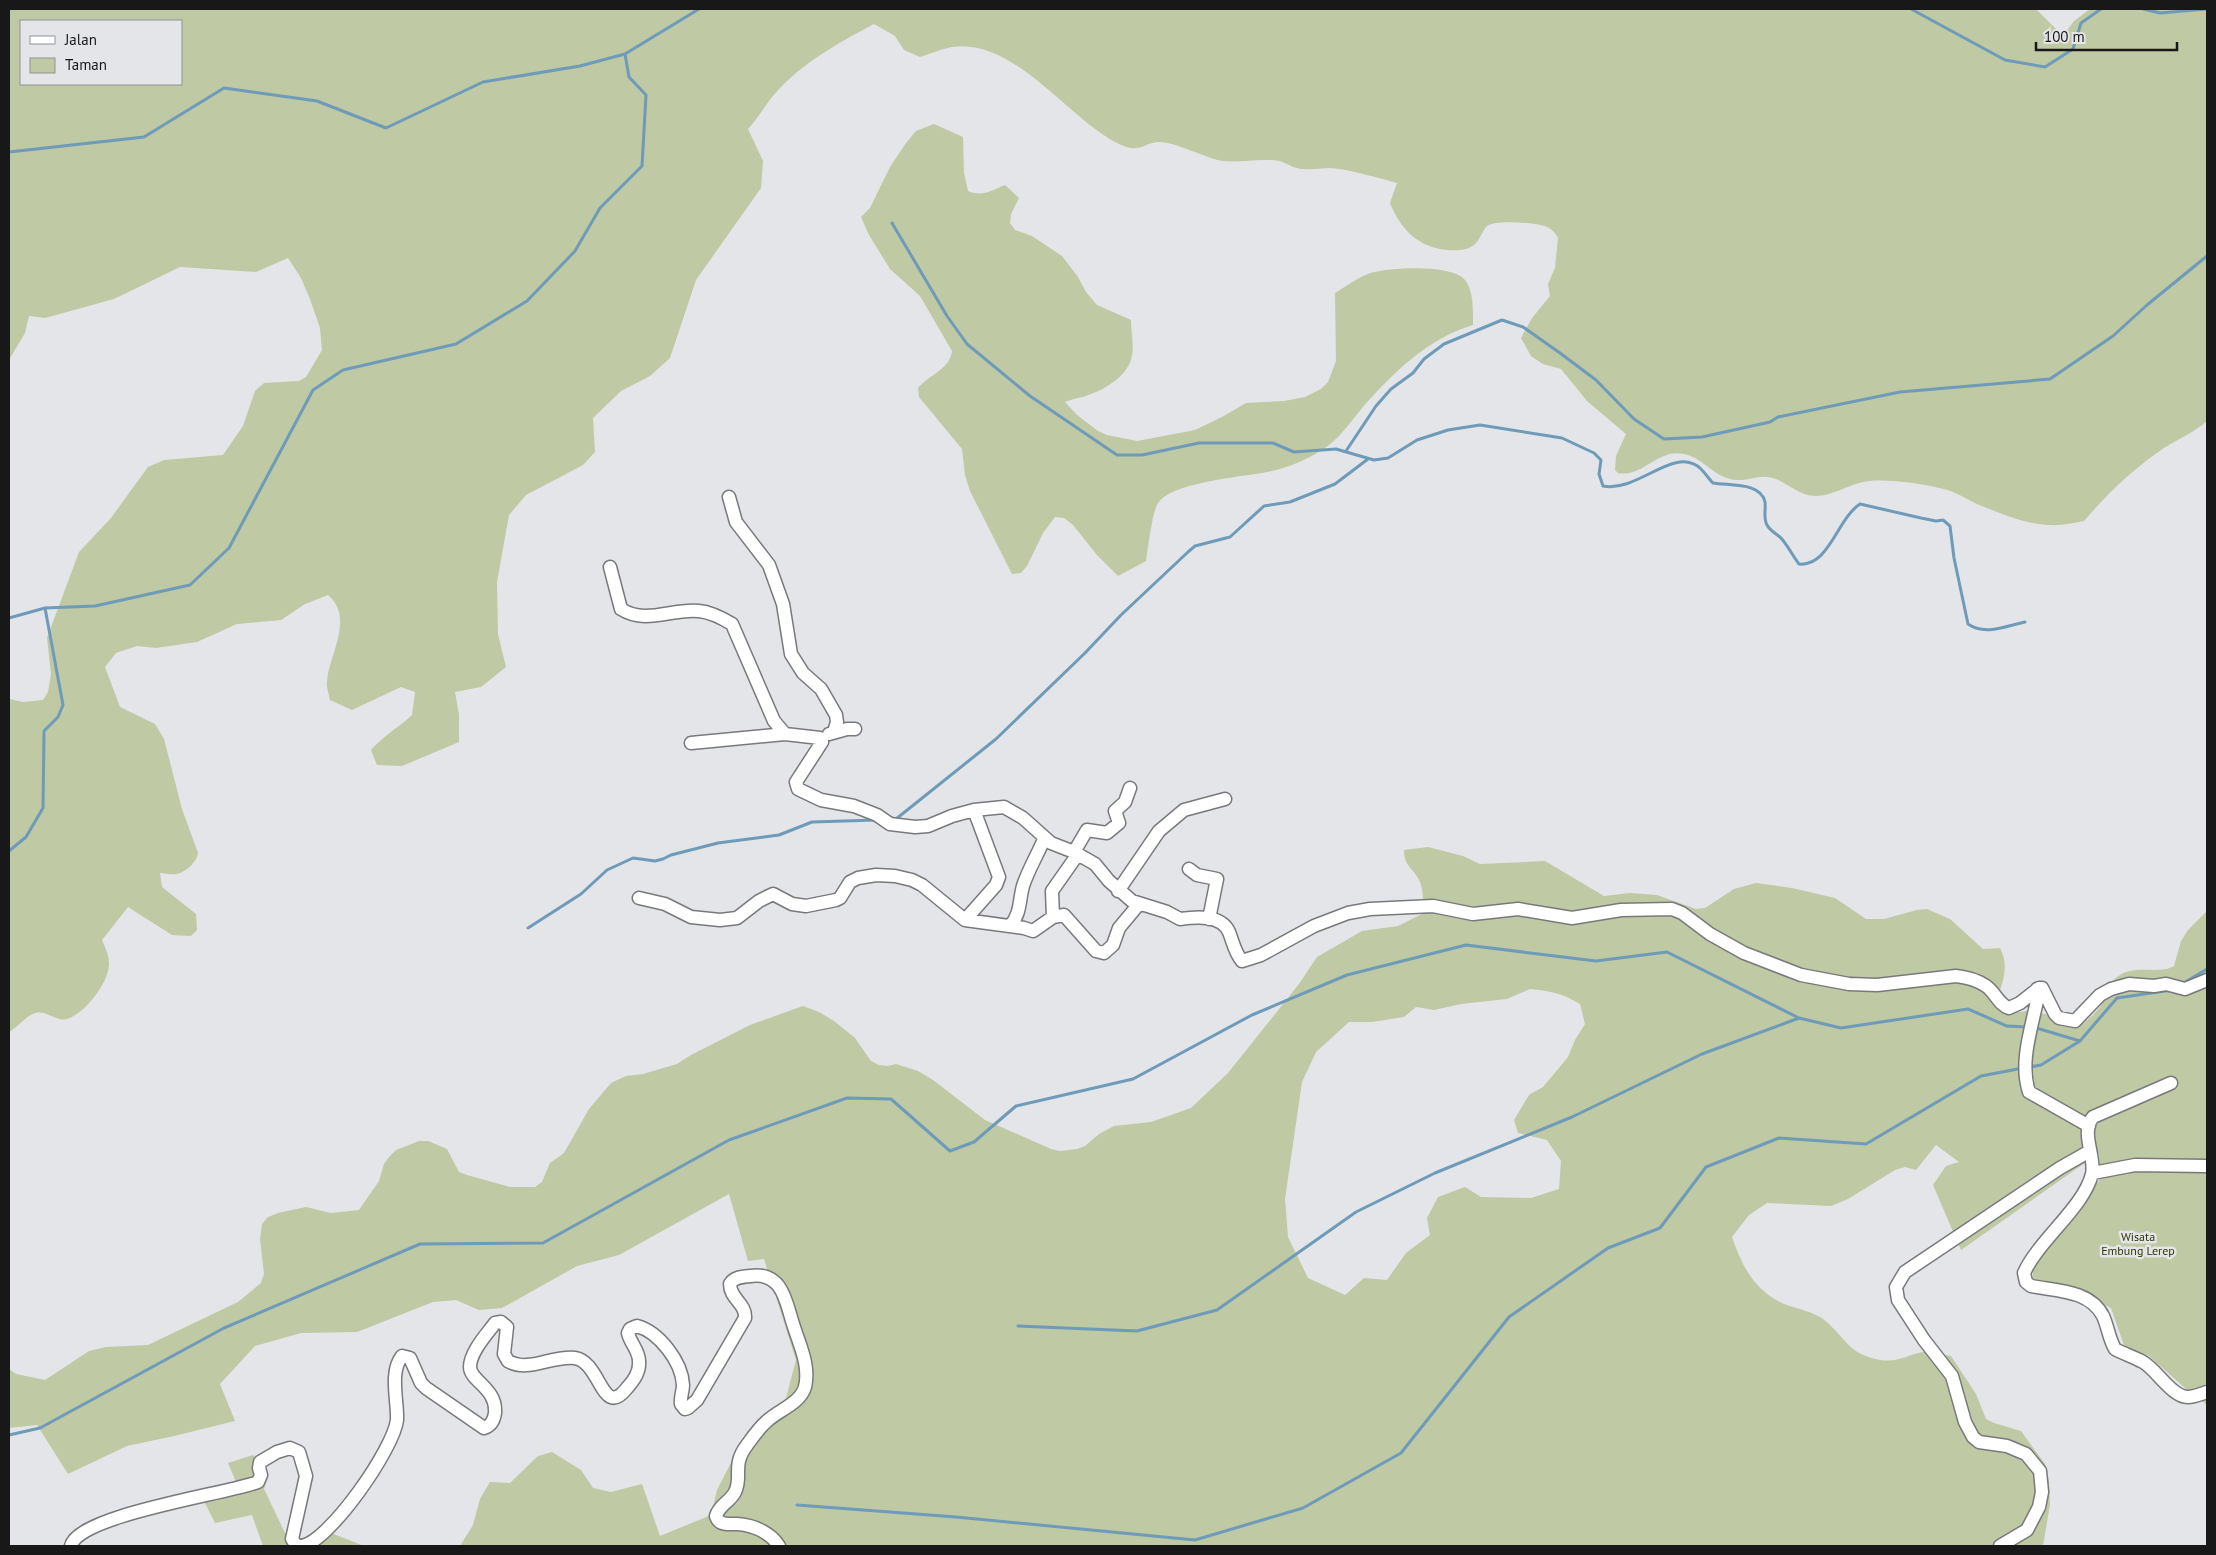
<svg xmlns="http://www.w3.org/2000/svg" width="2216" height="1555" font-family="'PT Sans',sans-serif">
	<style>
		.green { fill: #bfc9a3; fill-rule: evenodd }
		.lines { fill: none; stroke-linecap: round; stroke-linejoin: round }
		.stream { stroke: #6e9bb9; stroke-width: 3 }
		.minor-casing { stroke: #78797c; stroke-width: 15 }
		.minor { stroke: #fff; stroke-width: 12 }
		.labels { text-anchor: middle; stroke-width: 5; stroke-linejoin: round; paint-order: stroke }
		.park-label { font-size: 12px; fill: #2f3900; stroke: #e4e5e8 }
	</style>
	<rect width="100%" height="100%" fill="#e4e5e8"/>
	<path class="green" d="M9,9H2036L2063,36L2074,21L2090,9H2207V421C2195,432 2178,439 2164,448C2134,468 2107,494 2084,521C2073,523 2060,526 2050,525C2024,524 2000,513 1977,504C1965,498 1952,490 1939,488C1919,483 1883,478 1863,482C1848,485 1832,496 1816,496C1795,495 1787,480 1768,477C1755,475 1744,484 1727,478C1711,473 1701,457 1684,454C1658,448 1642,478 1618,473L1615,470L1616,456L1626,434L1587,401L1561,369L1543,364L1531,356L1521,338L1532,318L1550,296L1548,284L1555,268L1558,238C1556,234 1552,229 1547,227C1538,223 1496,219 1487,226C1482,231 1480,240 1474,245C1468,250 1456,251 1448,250C1419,248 1401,230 1390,203L1397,183C1379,178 1348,169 1330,168C1319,168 1308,171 1297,168C1291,167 1285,162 1279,161C1261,158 1241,163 1223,161C1204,158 1175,141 1157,142C1143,144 1139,153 1121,145C1070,122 1015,37 952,47C941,49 930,54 920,57L904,50L895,36L874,24C836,44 795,67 769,101C762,111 756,120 748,129L763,161L761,188L696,280L670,358L650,376L621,391L593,418L595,452L583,465L526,495L509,515L497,582L498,634L506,667L481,687L455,692L459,715V742L402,766L377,765L371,750C383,736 398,728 412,715L415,692L401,687L352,710L330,700C329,694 326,687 327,681C329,654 355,618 328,595L305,604L281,620L237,624L197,642L156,648L137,646L116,653L105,667L120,707L155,724L164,739L182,809L198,853C197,862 185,873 176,874C171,875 165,873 160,873L162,887L196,914L197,930L191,936L172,935L128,907L102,940C105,947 109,955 109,963C110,981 85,1014 67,1019C55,1022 45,1008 33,1014C25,1017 18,1027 9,1032V699L23,702L43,700L48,692L51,674L47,638L79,552L111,518L148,467L164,460L223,455L243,426L255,391L264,383L299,381L306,377L322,350L320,328L310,299L301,278L288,258L256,272L180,267L114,299L45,318L29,316L25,333L9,360ZM181,21V84H21V21Z
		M934,124L963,137L964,173L968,191C982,197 991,191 1005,185L1019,198L1011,214L1010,223L1015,230L1032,236L1062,256L1078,277L1086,292L1097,305L1131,320C1131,331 1134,344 1132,355C1129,375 1107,388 1091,394C1082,398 1074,398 1065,402L1077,415L1098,431L1107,435L1137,441L1195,430L1222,417L1246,403L1284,401L1305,397L1321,389L1328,382L1336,361L1335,293C1345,287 1357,278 1368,274C1386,267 1453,264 1465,280C1474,291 1473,312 1473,325C1428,338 1392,374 1362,408C1352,420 1342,435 1329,445C1312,458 1288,468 1267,472C1243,477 1168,482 1157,505C1152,514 1148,549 1146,561L1118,576L1097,555L1073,525L1064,518L1055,517L1043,533L1027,566L1021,573L1012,574L970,491L965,475L962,449L919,397L918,388C930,374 950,369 952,351L920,296L890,269L869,235L861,217L870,208L890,167L906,143L916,131Z
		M1428,847L1463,856L1480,864L1545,861L1604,896L1630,893L1657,895L1696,909L1705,908L1734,889L1756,883L1792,888L1835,898L1866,919H1884L1917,910L1927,909L1950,919L1983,949L2000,948C2010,967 2002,985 1995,1004L2007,1011L2021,1012L2030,1010L2051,1016L2076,1027C2087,1023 2101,1008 2106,997C2110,988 2111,980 2120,975C2137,964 2159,975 2174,966L2181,941L2188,930L2207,911V1405L2185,1388L2149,1356L2125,1348L2111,1308L2072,1288L2034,1281L2032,1270L2101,1178L2099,1153L1961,1250L1933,1185L1946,1166L1959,1162L1936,1145L1916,1170L1905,1167L1895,1170L1848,1199L1831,1206L1767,1203L1749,1215L1732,1237C1742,1267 1756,1293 1787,1305C1799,1309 1813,1312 1823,1319C1846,1337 1847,1354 1880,1360C1899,1363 1908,1354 1924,1352C1932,1351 1943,1355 1951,1356L1976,1394L1986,1419L1994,1423L2021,1431L2045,1464L2049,1482L2050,1504L2043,1546H460L473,1525L480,1499L490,1482L510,1483L538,1456L552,1452L581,1470L593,1488L611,1492L642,1484L660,1536L711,1515L717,1490L735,1455L752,1432L786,1398L796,1360L764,1259L748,1261L729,1194L619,1255L577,1266L502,1308L479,1310L456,1300L433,1302L357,1332L301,1333L255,1346L220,1384L235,1421L174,1436L127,1446L68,1474L37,1425L9,1428V1369L16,1374L45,1380L89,1351L106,1347L148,1345L238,1302L261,1283L264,1274L260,1239L262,1224L268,1217L278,1213L306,1207L331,1213L359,1210L379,1181L384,1164L389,1157L396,1150L419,1141H428L447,1149L459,1172L467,1175L510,1187H535L542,1182L550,1163L564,1153L589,1109L611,1083L626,1076L643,1074L677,1064L691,1055L750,1025L803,1006L819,1012L834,1021L855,1038L871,1061L879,1065L888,1066L896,1064L918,1071L933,1080L985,1120L1051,1149L1060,1151L1077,1149L1085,1146L1099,1134L1114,1126L1151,1122L1191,1108L1228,1073L1299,984L1317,957L1362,931L1398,926L1422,914C1423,904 1424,892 1420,882C1414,868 1404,867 1404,850ZM1530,989C1551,991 1562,993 1580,1004L1585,1024L1575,1040L1568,1057L1543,1087L1529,1095L1514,1120L1518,1133L1547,1140L1561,1161L1559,1189L1531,1198L1481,1197L1465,1187L1438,1197L1427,1218L1430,1235L1406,1253L1387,1280L1364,1278L1345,1295L1308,1278L1288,1237L1285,1199L1302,1082L1316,1052L1349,1022H1372L1404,1017L1416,1007L1434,1010L1461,1004L1507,999Z
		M253,1455C261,1466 270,1475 264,1489L285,1533L300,1539L331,1533L364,1546H263L252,1515L215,1523L200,1493L236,1482L228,1463Z"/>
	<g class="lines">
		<path class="stream" d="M1911,9L2005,60L2045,67L2073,49L2081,23L2101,9
			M2143,9L2160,13L2207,9
			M9,152L144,137L224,88L317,101L386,128L483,82L580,66L625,54L699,9
			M892,223L947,316L967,344L1030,396L1117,455H1142L1199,443H1273L1294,452L1336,449L1374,460L1388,458L1417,440L1448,430L1480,425L1562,438L1594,453L1601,460L1599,474L1603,486C1638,493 1675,444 1701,469C1705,473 1709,479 1713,483C1729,486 1761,482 1765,502C1766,510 1763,518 1767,525C1770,531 1777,534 1781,538C1788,546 1793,556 1799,564C1829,567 1837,519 1860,504L1921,518L1936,521L1943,520L1950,526L1954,558L1968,624C1985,636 2006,626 2025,622
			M1346,451L1376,406L1391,389L1413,373L1424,359L1444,344L1502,320L1523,327L1560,353L1596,380L1634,419L1664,439L1702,437L1770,422L1778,417L1900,392L2050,379L2113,336L2147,305L2207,256
			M9,618L45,608L95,606L190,585L229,548L313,390L343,370L456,344L527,301L575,251L600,208L642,166L646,95L629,77L625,54
			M893,819H896L996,739L1085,653L1121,615L1188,552L1195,546L1230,537L1264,506L1290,502L1335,484L1368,459
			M9,851L26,837L43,808L44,731L58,717L63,705L45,608
			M528,928L581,894L607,870L633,858L655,861L663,859L671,855L718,843L779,835L812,822L877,820
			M2182,984L2207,969
			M2033,1027L2080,1041L2117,998L2172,990
			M2030,1067L2041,1065L2080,1041
			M1018,1326L1137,1331L1217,1310L1356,1212L1435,1173L1572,1117L1702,1054L1799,1018
			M9,1435L40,1428L224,1328L420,1244L543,1243L729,1140L847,1098L891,1099L950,1151L974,1142L1016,1106L1133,1079L1252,1015L1347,975L1466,945L1596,961L1667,952L1799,1018L1841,1028L1968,1009L2007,1026L2027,1027
			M797,1505L956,1517L1195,1540L1303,1508L1401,1453L1509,1317L1608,1248L1660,1228L1706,1167L1779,1138L1866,1144L1981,1076L2023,1068"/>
		<defs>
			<path id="minor" d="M729,497L736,522L769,565L783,604L791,654L803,673L821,689L836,715L837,722L834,732
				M610,567L621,609C646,625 672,608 699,611C711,612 722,618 732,624L774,721L785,734L820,738L822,742L796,782L798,789L821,800L854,806L877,815L890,824L915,827L928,826L952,816L974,810L1004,807L1023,818L1051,843L1074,852L1095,864L1109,881L1132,901L1167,912L1180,919C1195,917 1221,914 1229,932C1233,942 1235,953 1242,961L1261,955L1314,926L1348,913L1370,909L1433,906L1473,914L1518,909L1572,918L1621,910L1672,909L1682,913L1710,934L1744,953L1801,975L1849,984L1877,985L1956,976C1966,977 1977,980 1986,986C1995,992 1999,1005 2009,1008L2020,1003L2039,988H2042L2055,1014L2059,1018L2075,1021L2100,995L2111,989L2129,984L2154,986L2166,984L2185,989L2207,980
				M829,734L847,729H855
				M691,743L785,734
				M1074,852L1087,830L1107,833L1119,823L1115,811L1125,802L1130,788
				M1189,869L1197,875L1217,879L1209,919
				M1118,891L1159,831L1184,810L1225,799
				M639,898L665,904L691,917L720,920L737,918L759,901L773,894L792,904L806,906L836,900L840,898L850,882L858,878L876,875L895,876L912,880L922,885L965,920L1024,928L1033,931L1053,917L1064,915L1096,951L1104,953L1113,945L1119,928L1139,904
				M1053,917L1052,891L1078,854
				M965,920L996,885L999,877L974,810
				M1010,926C1021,914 1019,900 1023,886C1028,870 1038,854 1044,839
				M2037,989L2038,996C2032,1027 2019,1062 2029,1092L2089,1126
				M2171,1083L2093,1117C2080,1132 2096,1157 2092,1174C2084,1207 2038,1241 2024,1273L2026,1282L2031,1286C2056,1291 2090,1290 2103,1316C2108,1327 2109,1339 2115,1349C2124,1354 2134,1357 2143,1362C2157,1370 2172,1397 2188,1397C2194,1397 2201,1394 2207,1392
				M2093,1173L2135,1165L2207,1166
				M71,1546C78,1515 226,1494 258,1482L261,1475L259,1468L260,1462L277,1452L290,1448L299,1452L306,1476L292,1539L296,1545L300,1546
				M302,1546C330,1541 394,1448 397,1420C398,1402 389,1372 402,1356L410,1358L421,1383L426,1388L484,1428C491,1426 494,1420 495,1413C497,1388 470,1381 470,1367C470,1352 487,1334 495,1323L501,1322L507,1327L504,1354L508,1361C528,1373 552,1355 575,1358C601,1362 602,1420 627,1388C634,1380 640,1372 639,1361C639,1350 630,1343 628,1333L630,1329L637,1326C659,1332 682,1362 683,1385C683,1391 680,1398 681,1404L685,1409L688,1408L697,1400L745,1318C746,1303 730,1299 730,1284C734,1277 742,1277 750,1276C784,1271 786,1304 794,1327C800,1346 810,1366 805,1387C800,1404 778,1410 766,1422C759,1428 752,1438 747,1445C731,1466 743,1476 735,1492C730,1502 719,1505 716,1516C717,1519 717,1520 720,1522C725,1525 731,1524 737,1524C753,1525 770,1532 779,1546
				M2000,1546L2027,1530L2039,1507L2042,1492L2040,1471L2026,1454L2007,1446L1979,1442L1973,1437L1965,1422L1952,1376L1924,1340L1898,1300L1896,1287L1905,1272L2060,1168L2090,1151"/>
		</defs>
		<use href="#minor" class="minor-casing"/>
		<use href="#minor" class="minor"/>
	</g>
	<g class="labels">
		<g class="park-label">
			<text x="2138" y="1241">Wisata<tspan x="2138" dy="14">Embung Lerep</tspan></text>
		</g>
	</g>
	<rect width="2216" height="1555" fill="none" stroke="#181819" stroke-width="20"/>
	<rect x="20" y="20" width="162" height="65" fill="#e4e5e8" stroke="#929395"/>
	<rect x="30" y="36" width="25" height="8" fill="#ffffff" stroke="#929395"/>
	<text x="65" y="45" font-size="15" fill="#181819">Jalan</text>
	<rect x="30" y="58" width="25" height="15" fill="#bfc9a3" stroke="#929395"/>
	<text x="65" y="70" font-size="15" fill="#181819">Taman</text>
	<path d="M2036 42v8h141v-8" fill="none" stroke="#181819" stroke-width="2.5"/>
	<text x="2044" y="42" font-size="15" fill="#181819" stroke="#e4e5e8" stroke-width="4" paint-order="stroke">100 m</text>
</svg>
